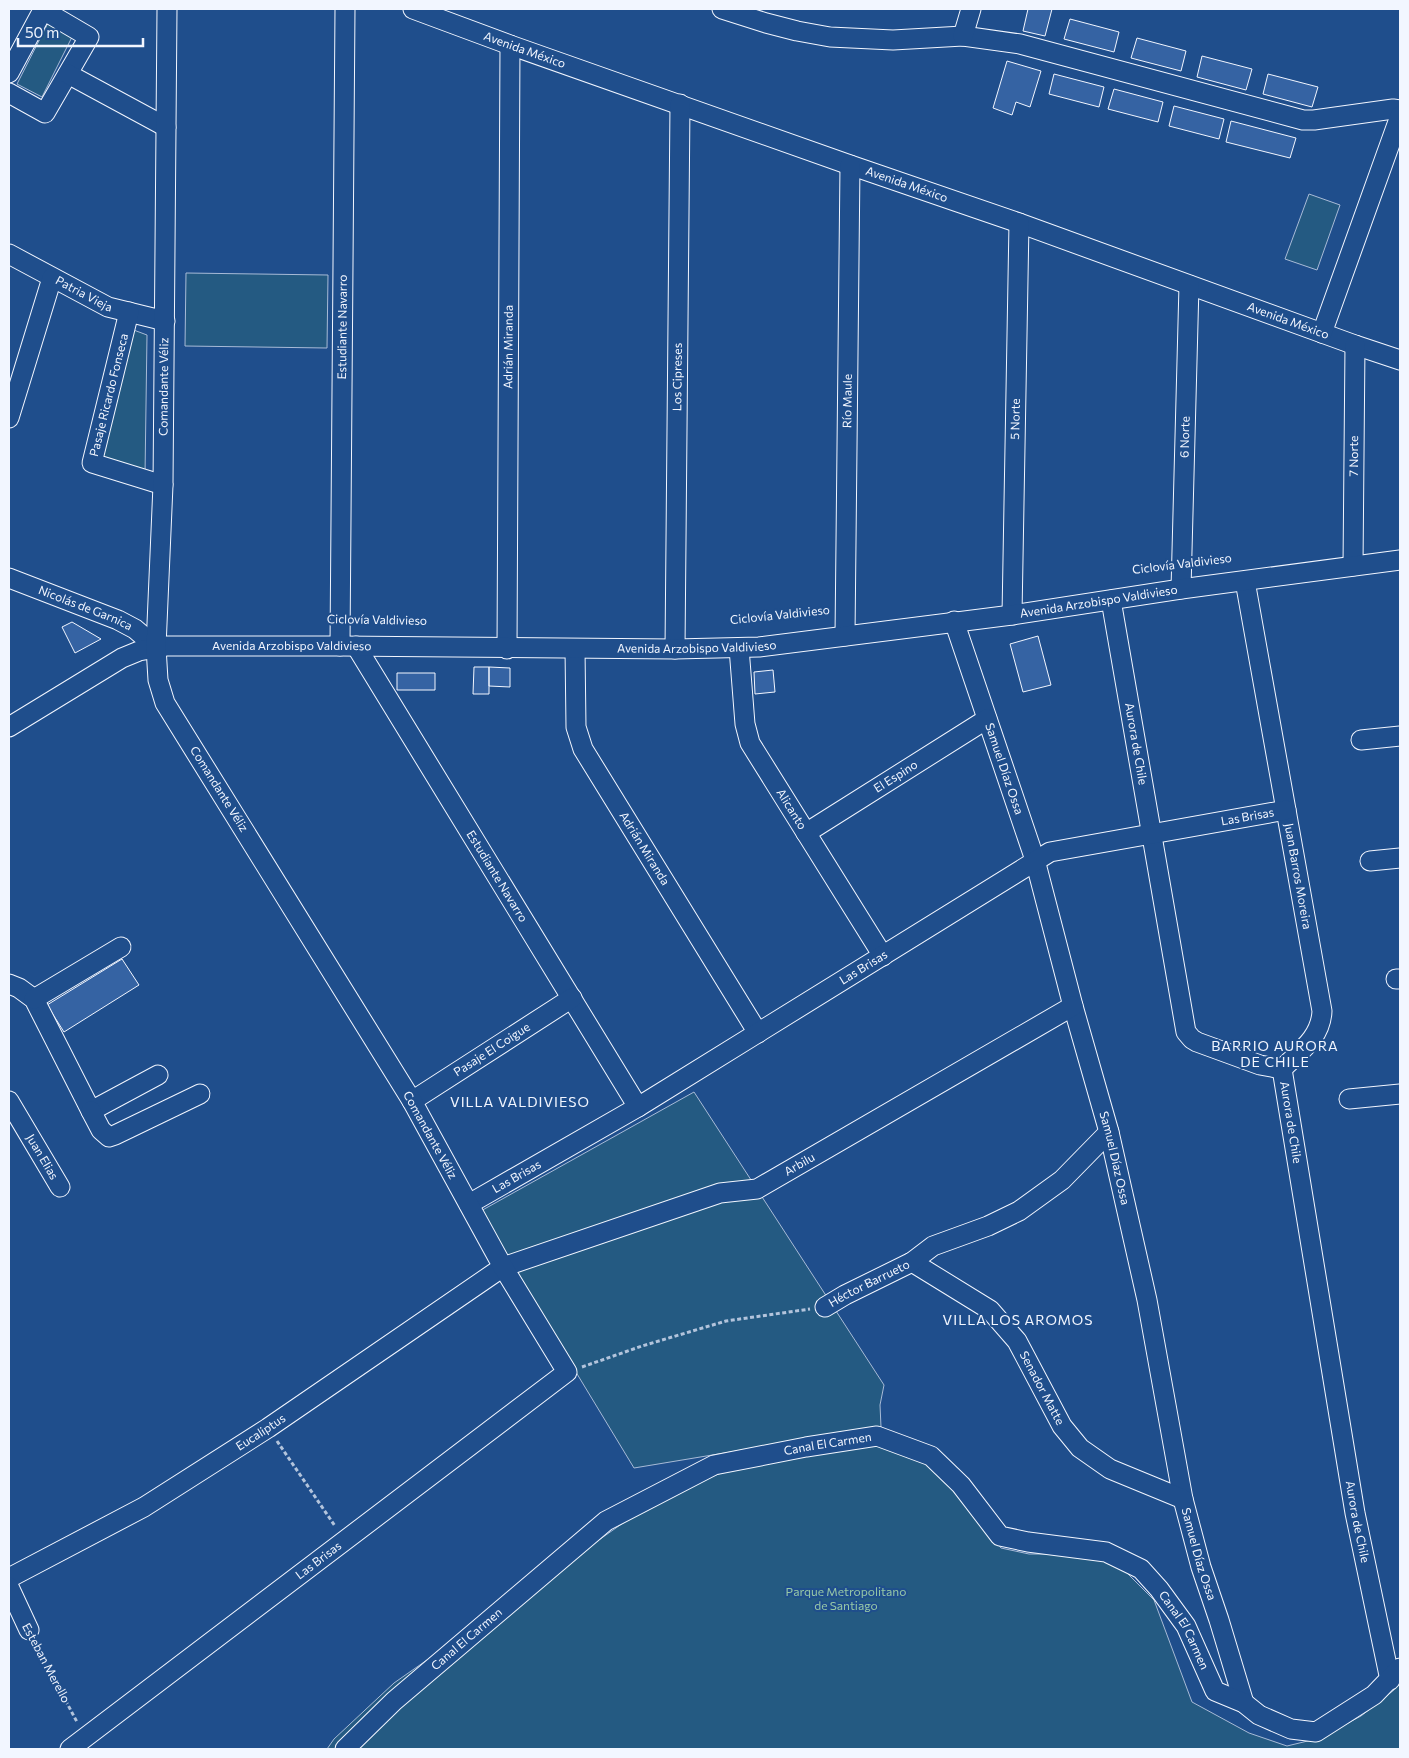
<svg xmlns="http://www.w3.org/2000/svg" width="1409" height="1758" font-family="Commissioner,sans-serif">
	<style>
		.green { fill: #245a82; stroke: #a8bbd7 }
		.building { fill: #3563a3; stroke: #f2f6ff }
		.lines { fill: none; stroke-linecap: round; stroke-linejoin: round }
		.minor-casing { stroke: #f2f6ff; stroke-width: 21 }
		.path { stroke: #b3c4dc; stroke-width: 3; stroke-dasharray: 4 2.5; stroke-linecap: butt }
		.minor { stroke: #1f4e8c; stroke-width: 19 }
		.labels { text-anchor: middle; stroke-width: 4; stroke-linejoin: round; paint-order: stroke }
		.street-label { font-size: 12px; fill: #f2f6ff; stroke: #1f4e8c }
		.park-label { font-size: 12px; fill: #97c8a6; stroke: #1f4e8c }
		.neighbourhood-label { font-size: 14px; letter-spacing: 1px; fill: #f2f6ff; stroke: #1f4e8c }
	</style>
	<rect width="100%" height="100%" fill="#1f4e8c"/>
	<path class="green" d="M48,23L73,35L42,97L17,84Z
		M1309,194L1340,205L1317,270L1285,259Z
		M186,273L328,275L327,348L185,346Z
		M131,329L147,335L145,475L99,460Z
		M694,1092L884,1385L880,1405L881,1427L634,1468L479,1212Z
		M881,1442L928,1460L1001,1548L1029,1554H1083L1120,1566L1154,1600L1192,1702L1249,1733L1287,1746L1320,1738L1361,1716L1394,1690L1400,1680V1749H327L334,1739L394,1683L646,1507L677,1490L724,1472Z"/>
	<path class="building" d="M1028,9H1052L1045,36L1023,31Z
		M1070,19L1119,32L1114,52L1064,39Z
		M1137,38L1186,51L1181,71L1131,58Z
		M1202,56L1252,69L1246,90L1197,77Z
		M1007,61L1041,71L1030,107L1016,102L1012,115L993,108Z
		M1054,74L1104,87L1099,107L1049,94Z
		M1268,74L1318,87L1312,107L1263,94Z
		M1114,89L1163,102L1158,122L1108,109Z
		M1174,106L1224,119L1219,139L1169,126Z
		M1231,121L1296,138L1290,158L1226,142Z
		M72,622L101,639L75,653L62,627Z
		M1038,636L1051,685L1023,692L1010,644Z
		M474,667H489V694H473Z
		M489,667L510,668V687L489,686Z
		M773,670L775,692L755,694L754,672Z
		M397,673H435V690H397Z
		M122,959L139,985L64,1032L47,1005Z"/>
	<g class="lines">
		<defs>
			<g id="minor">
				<path id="s1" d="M413,9L510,45L850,165L1019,223L1355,345L1400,360"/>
				<path d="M722,9L766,23L797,31L830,37L893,40L963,36L1020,44L1303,120H1314L1393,109L1400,110"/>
				<path d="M963,36L971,9"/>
				<path d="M9,73L43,10L89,37L45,113L9,93"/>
				<path d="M68,74L166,127"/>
				<path id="s2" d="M9,254L108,307L165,321"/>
				<path d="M129,312L92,463L163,485"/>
				<path d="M1322,333L1400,116"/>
				<path d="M9,418L52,278"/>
				<path id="s3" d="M1353,566L1355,345"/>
				<path id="s4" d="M9,578L118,620L135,629L156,647"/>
				<path id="s5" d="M1245,581L1322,1011C1321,1038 1299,1052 1282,1069"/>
				<path id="s6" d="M1181,589L1189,285"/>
				<path id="s7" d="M1111,600L1186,1032L1192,1039L1197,1042L1260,1065L1282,1069"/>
				<path id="s8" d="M1012,615L1019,223"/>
				<path id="s9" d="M954,621L1035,860L1073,1006L1109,1132L1147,1300L1183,1499L1201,1567L1219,1620L1244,1703"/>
				<path id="s10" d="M845,636L850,165"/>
				<path id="s11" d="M340,646L345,9"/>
				<path id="s12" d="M356,646L638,1107"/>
				<path id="s13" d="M739,648L745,724L750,743L883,956"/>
				<path id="s14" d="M507,649L510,45"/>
				<path id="s15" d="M575,649L576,727L583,749L758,1033"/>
				<path id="s16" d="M675,649L680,104"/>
				<path id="s17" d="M9,727L122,658L139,651L167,646H340L675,649L759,647L1012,615L1181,589L1400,560"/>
				<path d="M1361,740L1400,736"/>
				<path id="s18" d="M806,833L987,719"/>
				<path d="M1370,861L1400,858"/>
				<path d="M1396,979H1400"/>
				<path d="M9,984L19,988L34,999L91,1111L158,1075"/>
				<path d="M34,999L121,947"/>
				<path id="s19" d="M1282,1069L1355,1513L1390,1680"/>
				<path d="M1349,1099L1400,1094"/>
				<path id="s20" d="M9,1101L60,1187"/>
				<path id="s21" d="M412,1101L572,998"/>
				<path d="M91,1111L101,1130L109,1137L115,1135L200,1094"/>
				<path id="s22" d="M469,1204L638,1107L1050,852L1286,810"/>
				<path id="s23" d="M912,1262L990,1310L1017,1341L1062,1426L1080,1448L1110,1469L1183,1499"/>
				<path id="s24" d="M825,1307L845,1295L912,1262L933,1246L988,1226L1019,1211L1062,1180L1109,1132"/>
				<path id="s25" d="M9,1578L144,1507L268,1428L503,1267L720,1193L757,1189L1073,1006"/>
				<path d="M9,1587L29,1630"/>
				<path id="s26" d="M70,1749L567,1372L503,1267L412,1101L165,703L158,680L156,647L163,485L167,9"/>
				<path id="s27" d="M345,1749L394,1701L606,1521L714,1465L806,1447L877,1436L931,1456L961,1485L1000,1536L1028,1542L1106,1552L1141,1569L1159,1589L1186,1626L1215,1691L1244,1703L1259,1715L1291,1729L1316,1732L1374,1695L1400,1668"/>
			</g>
		</defs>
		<use href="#minor" class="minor-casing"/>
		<path class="path" d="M582,1367L642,1346L726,1321L810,1309
			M277,1441L335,1526
			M35,1643L77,1722"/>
		<use href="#minor" class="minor"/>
	</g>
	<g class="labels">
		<g class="street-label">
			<text dy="4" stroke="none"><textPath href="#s1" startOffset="119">Avenida México</textPath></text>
			<text dy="4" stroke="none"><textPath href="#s1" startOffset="524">Avenida México</textPath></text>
			<text dy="4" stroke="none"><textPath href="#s2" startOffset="85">Patria Vieja</textPath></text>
			<text dy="4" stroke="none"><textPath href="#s1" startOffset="929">Avenida México</textPath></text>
			<text dy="4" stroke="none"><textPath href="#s11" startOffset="319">Estudiante Navarro</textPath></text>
			<text dy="4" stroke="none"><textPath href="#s14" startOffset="302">Adrián Miranda</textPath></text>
			<text dy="4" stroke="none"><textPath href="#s16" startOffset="272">Los Cipreses</textPath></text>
			<text dy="4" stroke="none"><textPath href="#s26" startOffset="1722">Comandante Véliz</textPath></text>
			<text transform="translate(109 395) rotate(-76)" y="4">Pasaje Ricardo Fonseca</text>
			<text dy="4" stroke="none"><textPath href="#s10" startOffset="235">Río Maule</textPath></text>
			<text dy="4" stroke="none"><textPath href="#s8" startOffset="196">5 Norte</textPath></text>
			<text dy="4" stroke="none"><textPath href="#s6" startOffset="152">6 Norte</textPath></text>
			<text dy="4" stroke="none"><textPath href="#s3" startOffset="110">7 Norte</textPath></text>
			<text transform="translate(1182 564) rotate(-7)" y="4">Ciclovía Valdivieso</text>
			<text dy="4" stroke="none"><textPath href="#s17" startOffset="1114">Avenida Arzobispo Valdivieso</textPath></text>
			<text dy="4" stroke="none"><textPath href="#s4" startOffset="82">Nicolás de Garnica</textPath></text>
			<text transform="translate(780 615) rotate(-6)" y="4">Ciclovía Valdivieso</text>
			<text transform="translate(377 620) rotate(1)" y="4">Ciclovía Valdivieso</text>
			<text dy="4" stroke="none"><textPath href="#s17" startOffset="304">Avenida Arzobispo Valdivieso</textPath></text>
			<text dy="4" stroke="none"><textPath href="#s17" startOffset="709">Avenida Arzobispo Valdivieso</textPath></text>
			<text dy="4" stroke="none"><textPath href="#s7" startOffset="146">Aurora de Chile</textPath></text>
			<text dy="4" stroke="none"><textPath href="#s9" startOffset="156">Samuel Díaz Ossa</textPath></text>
			<text dy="4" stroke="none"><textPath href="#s18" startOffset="106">El Espino</textPath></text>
			<text transform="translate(219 789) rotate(58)" y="4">Comandante Véliz</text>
			<text dy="4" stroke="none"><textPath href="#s13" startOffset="174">Alicanto</textPath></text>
			<text dy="4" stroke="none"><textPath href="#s22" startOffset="880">Las Brisas</textPath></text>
			<text dy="4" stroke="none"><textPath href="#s15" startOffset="218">Adrián Miranda</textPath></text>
			<text dy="4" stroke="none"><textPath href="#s12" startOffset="270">Estudiante Navarro</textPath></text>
			<text dy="4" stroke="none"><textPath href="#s5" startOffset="300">Juan Barros Moreira</textPath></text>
			<text dy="4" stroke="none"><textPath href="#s22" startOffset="460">Las Brisas</textPath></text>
			<text dy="4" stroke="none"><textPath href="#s21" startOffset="95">Pasaje El Coigue</textPath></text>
			<text dy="4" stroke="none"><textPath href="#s19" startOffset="54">Aurora de Chile</textPath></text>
			<text transform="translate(430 1135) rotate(61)" y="4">Comandante Véliz</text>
			<text dy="4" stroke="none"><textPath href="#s20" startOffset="65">Juan Elias</textPath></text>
			<text dy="4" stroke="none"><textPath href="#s9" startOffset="561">Samuel Díaz Ossa</textPath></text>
			<text dy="4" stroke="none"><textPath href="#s25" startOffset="900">Arbilu</textPath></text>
			<text dy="4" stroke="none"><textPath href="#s22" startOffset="55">Las Brisas</textPath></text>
			<text dy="4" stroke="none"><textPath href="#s24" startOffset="50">Héctor Barrueto</textPath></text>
			<text dy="4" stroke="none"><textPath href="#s23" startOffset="186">Senador Matte</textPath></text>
			<text dy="4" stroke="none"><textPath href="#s25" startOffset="291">Eucaliptus</textPath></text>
			<text dy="4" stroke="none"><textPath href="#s27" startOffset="584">Canal El Carmen</textPath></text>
			<text dy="4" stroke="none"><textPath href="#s19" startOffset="459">Aurora de Chile</textPath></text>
			<text dy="4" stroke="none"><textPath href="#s9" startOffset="966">Samuel Díaz Ossa</textPath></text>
			<text dy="4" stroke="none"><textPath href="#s26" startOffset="312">Las Brisas</textPath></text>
			<text dy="4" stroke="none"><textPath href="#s27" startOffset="1019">Canal El Carmen</textPath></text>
			<text dy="4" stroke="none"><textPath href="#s27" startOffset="164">Canal El Carmen</textPath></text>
			<text transform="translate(46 1663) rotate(62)" y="4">Esteban Merello</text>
		</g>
		<g class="park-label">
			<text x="846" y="1596">Parque Metropolitano<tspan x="846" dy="14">de Santiago</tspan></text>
		</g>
		<g class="neighbourhood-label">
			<text x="1275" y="1051">BARRIO AURORA<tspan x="1275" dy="16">DE CHILE</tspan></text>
			<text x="520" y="1107">VILLA VALDIVIESO</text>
			<text x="1018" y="1325">VILLA LOS AROMOS</text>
		</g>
	</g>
	<rect width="1409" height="1758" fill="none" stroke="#f2f6ff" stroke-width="20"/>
	<path d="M18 38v8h125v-8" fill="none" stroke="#f2f6ff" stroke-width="2.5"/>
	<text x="25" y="38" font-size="15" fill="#f2f6ff" stroke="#1f4e8c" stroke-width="4" paint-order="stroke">50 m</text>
</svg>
